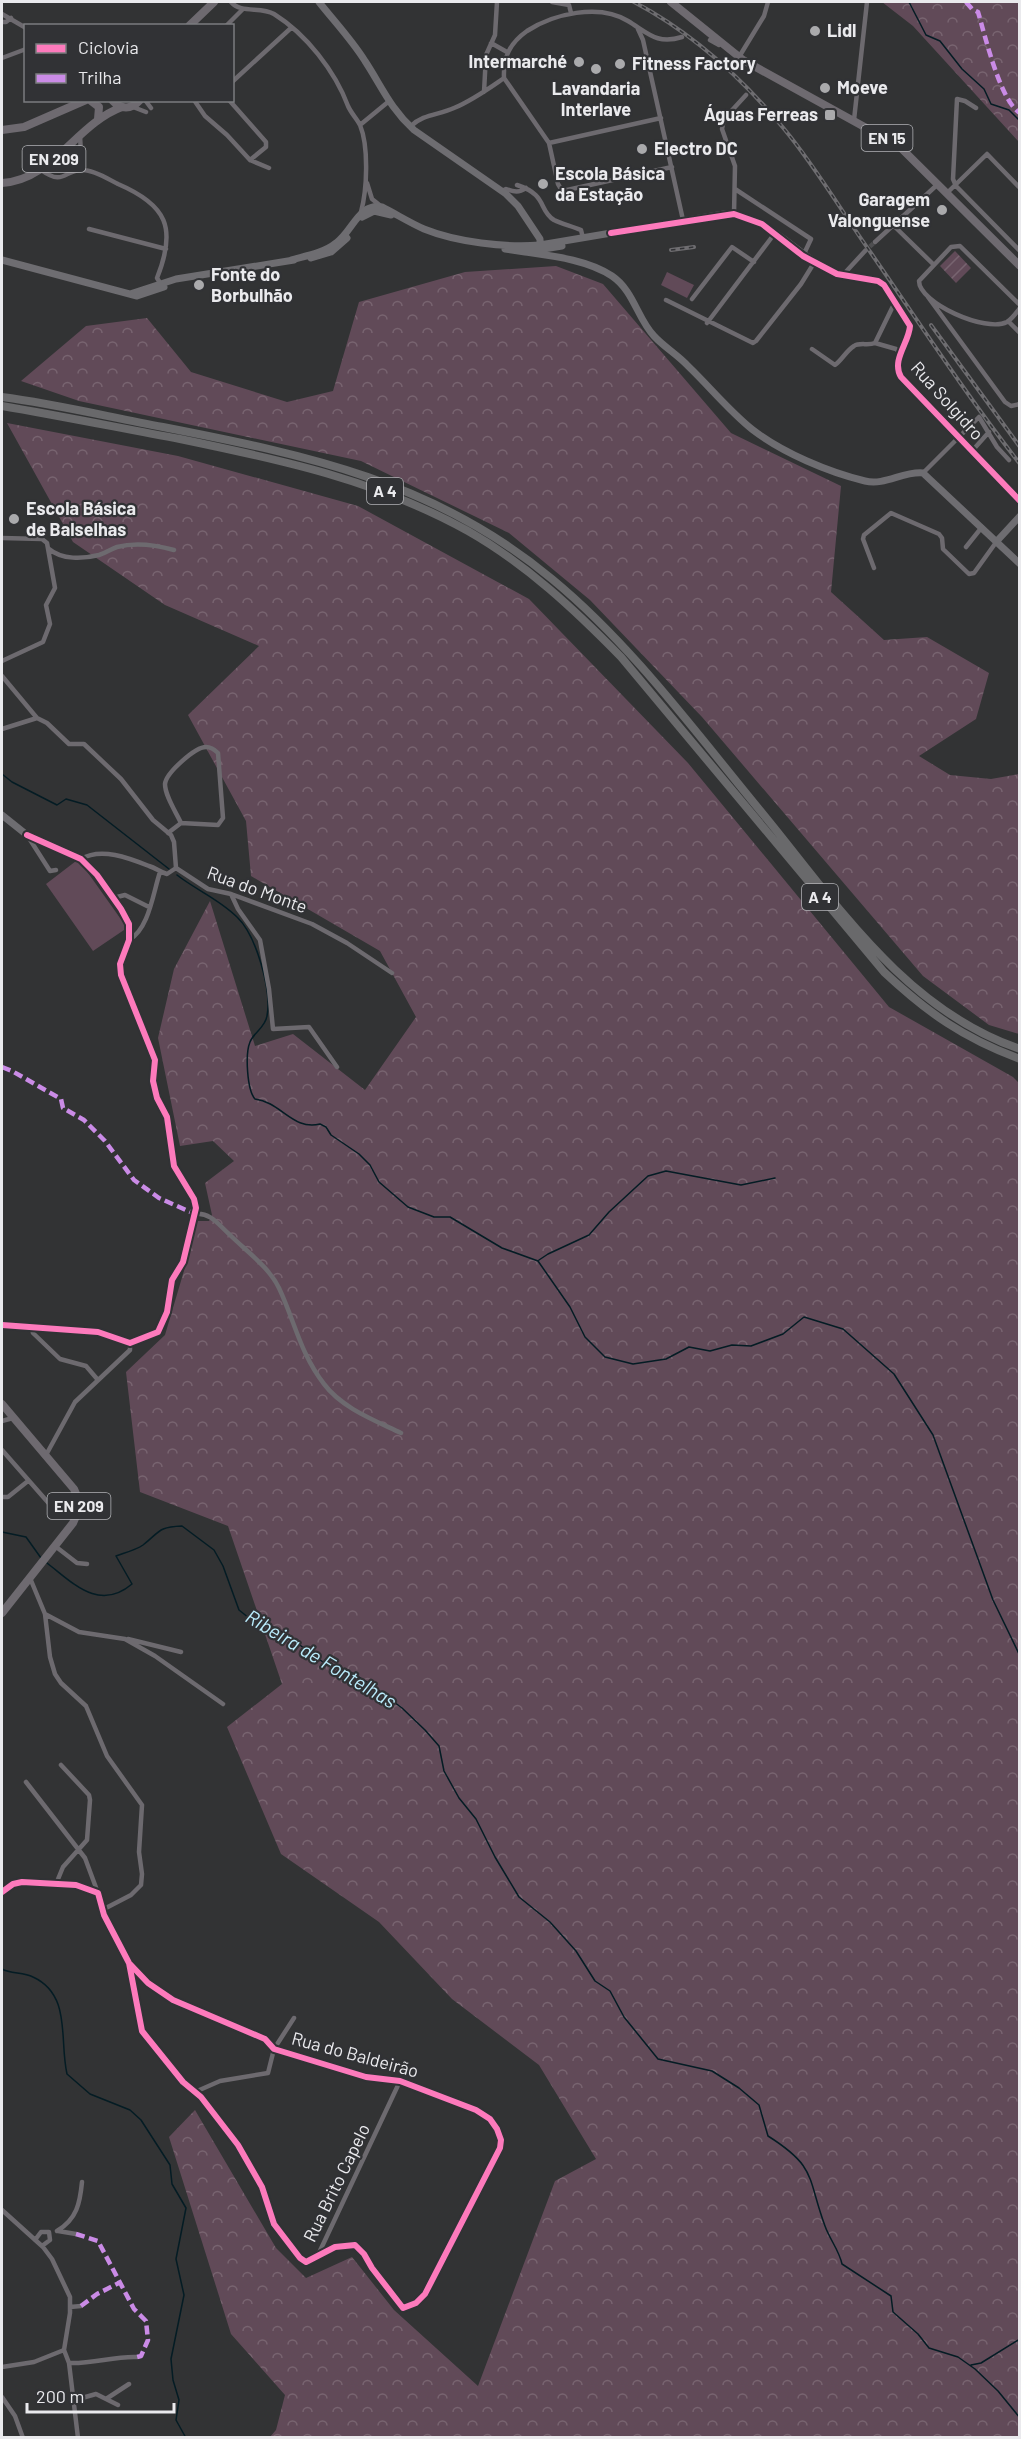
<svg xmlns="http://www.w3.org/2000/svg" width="1021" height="2439" font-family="Barlow,sans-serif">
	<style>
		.forest { fill: url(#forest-crowns) }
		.garden { fill: url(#garden-furrows) }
		.pitch { fill: #614a58 }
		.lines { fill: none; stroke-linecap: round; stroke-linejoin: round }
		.stream { stroke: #041c24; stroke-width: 1.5 }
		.street-tunnel { stroke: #4e4e50; stroke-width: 4.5; stroke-dasharray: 4.5 2; stroke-linecap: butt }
		.street { stroke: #6d6a6f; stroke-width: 4.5 }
		.secondary { stroke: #6e6d71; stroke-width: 7 }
		.primary { stroke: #6e6a70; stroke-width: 8 }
		.highway { stroke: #69696b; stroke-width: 8 }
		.rail-casing { stroke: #6e6d70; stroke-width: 4 }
		.rail { stroke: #313235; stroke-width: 1.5; stroke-dasharray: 4.5; stroke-linecap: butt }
		.quiet { stroke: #ca8be6; stroke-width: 4.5; stroke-dasharray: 9 4.5; stroke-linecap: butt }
		.cycleway-casing { stroke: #313235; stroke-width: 10 }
		.cycleway { stroke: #fd7abc; stroke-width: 6 }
		.poi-dot { fill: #aaaaac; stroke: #313235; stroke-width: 2 }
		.labels { text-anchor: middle; stroke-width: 4.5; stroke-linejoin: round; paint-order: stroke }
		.shield { fill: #313235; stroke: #b2b3b6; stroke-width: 1.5 }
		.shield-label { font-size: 16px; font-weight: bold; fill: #eaeaed }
		.poi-label { font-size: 18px; font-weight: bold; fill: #eaeaed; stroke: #313235; text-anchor: start }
		.street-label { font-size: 18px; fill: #eaeaed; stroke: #313235 }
		.water-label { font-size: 20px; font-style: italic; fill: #baecfc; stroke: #313235 }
	</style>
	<defs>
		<pattern id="forest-crowns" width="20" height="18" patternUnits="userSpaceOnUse" patternTransform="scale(1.5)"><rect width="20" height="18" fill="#614a58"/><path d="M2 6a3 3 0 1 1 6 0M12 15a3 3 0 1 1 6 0" fill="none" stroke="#786470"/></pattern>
		<pattern id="garden-furrows" width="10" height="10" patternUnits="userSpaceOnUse" patternTransform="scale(1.5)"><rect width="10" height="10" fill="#614a58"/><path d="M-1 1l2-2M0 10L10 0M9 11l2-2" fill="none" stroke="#786470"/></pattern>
	</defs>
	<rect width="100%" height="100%" fill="#323334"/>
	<path class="forest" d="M882,2H1019V142L913,26Z
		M556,266L603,284L731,433L841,486L831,592L884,640L927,637L989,673L976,719L919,756L950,775L991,779L1019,774V1034L989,1025L923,976L702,717L590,600L509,533L361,461L79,401L21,381L86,326L147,318L191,372L287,402L333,391L359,302L465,272Z
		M7,423L178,456L358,506L529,599L688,763L889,1007L1013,1077L1019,1083V2437H270L276,2430L285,2395L231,2334L169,2137L195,2110L276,2248L306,2278L352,2257L394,2310L478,2386L555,2181L596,2159L539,2065L452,1999L379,1922L281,1854L227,1727L282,1684L228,1526L140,1492L126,1372L165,1335L186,1264L196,1221H209L212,1215L205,1183L234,1161L213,1141L180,1146L158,1038L174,969L210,901L255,1046L293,1034L365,1090L416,1017L380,951L251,876L246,821L188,715L259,646L165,605L73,542Z"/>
	<path class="garden" d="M955,251L971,268L956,283L940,266Z"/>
	<path class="pitch" d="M667,272L694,285L687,298L661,285Z
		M76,861L81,863L125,925L124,930L93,951L46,884Z"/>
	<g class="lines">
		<path class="stream" d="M909,2L926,35L940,41L962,69L984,89L991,104L1009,110L1020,121
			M2,774L12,782L57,805L66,799L87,805L169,869
			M177,875C196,890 219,899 237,917C256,935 272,990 267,1016C265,1028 254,1032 250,1042C245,1054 247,1090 255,1099C281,1102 293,1131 320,1124L326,1127L331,1135L359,1154L370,1165L379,1182L408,1207L434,1217H450L502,1248L538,1261L570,1307L585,1337L605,1357L633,1364L666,1359L689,1347L710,1351L732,1345L751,1346L783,1334L804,1317L843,1329L894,1374L933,1435L993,1600L1020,1656
			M539,1260L548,1254L589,1235L609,1212L648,1176L666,1171L741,1185L775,1178
			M2,1532L26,1537L41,1558
			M47,1563C73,1583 99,1612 132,1584L116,1556C124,1553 136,1550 143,1545C160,1532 157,1527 182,1526L214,1550L223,1566L239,1610L249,1618L278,1629L327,1665L345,1669L370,1684L402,1708L425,1730L439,1746L444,1771L459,1798L476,1819L495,1857L519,1897L550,1922L576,1951L595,1981L610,1991L624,2017L658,2059L712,2071L739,2088L759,2105L768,2136C817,2167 807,2177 825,2226C830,2240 839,2250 842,2264L891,2296L893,2312L918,2334L929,2348L958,2357L975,2369L998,2391L1020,2418
			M2,1969C11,1974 23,1972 33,1977C72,1995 59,2040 67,2074L90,2094L130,2110L141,2120L170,2165L172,2184L186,2208L176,2259L184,2295L171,2359L173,2380L179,2400L176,2420L186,2438
			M971,2365L981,2363L1020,2339"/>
		<path class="street-tunnel" d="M865,251L875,242"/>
		<path class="street" d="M231,2C241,14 261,6 274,14C306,34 335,71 348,106C351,113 357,119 360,125C369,147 367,190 361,212
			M552,2L569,5L571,13
			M2,14L26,28
			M2,22H6L11,18
			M226,26L243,9
			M638,29L643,40L683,220
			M710,40L719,45
			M491,43L507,52
			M739,57L764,16L768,2
			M2,58L26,49
			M504,78L549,143L558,184L561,189L567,190L672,167
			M504,78C503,57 510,43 527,31C553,14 599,3 628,21C648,33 657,45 682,37
			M232,82L291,28
			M484,92L486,55L495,35L497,2
			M145,100L151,108
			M194,100L205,116L227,135L250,160L269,168
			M229,100L266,142V147L250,160
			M133,107L146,112
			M976,108L965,101L957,99L953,179L956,186L1020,251
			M854,120L867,2
			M360,125L388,102
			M411,126C423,114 439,115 454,108C473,100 488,89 504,78
			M80,136L82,170
			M549,143L661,118
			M41,170C65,187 64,169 83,170C94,170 108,179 118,184C167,205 177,228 157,278L162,286
			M367,183L372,199L382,207
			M517,185C548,195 538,210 554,220C562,224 572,226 581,230L583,238
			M735,189L811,239L803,256
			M502,191L506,189C514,192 519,193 526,188
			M947,193L987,154L1020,188
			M734,214L735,166L722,129L724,119L746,95
			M893,225L934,265
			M89,229L166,249
			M875,242L938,184
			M842,276L865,251
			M928,297L1005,402L1011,406L1020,404
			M692,299L732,247L754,262
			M666,300L753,343L756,341L801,284L814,263
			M1020,305L960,246L951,247L919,281C919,303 986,333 1007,322C1012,319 1016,313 1020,308
			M1008,321L1020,333
			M707,323L775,233
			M875,343L895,302
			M812,349L835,365C842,360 846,351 854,346C860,342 868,346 875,343L896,349L901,354
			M972,451L989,432
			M923,473L979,417L997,447L1009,460
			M2,538L42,539L47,543L55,588L46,605L50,624L43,642L2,661
			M966,547L982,527
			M49,549C62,560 83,559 99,555C106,553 111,549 117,547C136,542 156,545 174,550
			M874,568L863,539L864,535L891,513L939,534L942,538L943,549L969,574L974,573L997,541
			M2,676L37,718L47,723L69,744H84L121,779L153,820L171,835L174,842L176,868L167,874C160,872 156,868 149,866C129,858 101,847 81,859
			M2,729L37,718
			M168,833L181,823L218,825L223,818L218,753C215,750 211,747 206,747C195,747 166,773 165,784C165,796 176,812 181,823
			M27,835L50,871L56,870
			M176,868L208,889L231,894L312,924L347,943L392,973
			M231,894L238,909L260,940L269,989L273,1029L309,1027L337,1067
			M113,898L125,895L149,907
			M129,940C149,929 153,893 160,872
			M195,1214C210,1212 219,1225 229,1234C246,1251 269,1267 279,1288C295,1322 300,1353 324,1384C342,1408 374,1420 401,1433
			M32,1328L33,1333L60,1359L86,1366L98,1380
			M2,1421L13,1418
			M2,1450L52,1507
			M46,1455L75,1402L130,1350V1343
			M2,1497H8L28,1481
			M55,1546L77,1563L87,1564
			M30,1578L45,1614L50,1657L55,1674L61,1683L86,1706L107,1756L142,1805L139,1852L142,1874L141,1885L131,1895L104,1909
			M45,1614L79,1632L125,1639L155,1656L223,1704
			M128,1639L181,1652
			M26,1782L85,1858L98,1893
			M56,1884L63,1867L87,1840L90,1800L89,1795L61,1765
			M2,1892L13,1884L22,1882L76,1885L98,1893L104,1915L129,1963L148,1983L173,2000L265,2039L274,2049L366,2077L400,2081L476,2110L490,2119L497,2129L501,2140L500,2148L425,2294L416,2303L403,2308L372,2268L364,2254L355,2245L335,2247L306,2262L300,2258L274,2224L262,2187L238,2145L201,2097L183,2082L142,2031L129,1963
			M195,2092L220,2081L268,2073L274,2049L294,2018
			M2,2210L43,2247L52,2259L70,2297V2313L64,2350L69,2363L78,2438
			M57,2231C77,2219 80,2203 82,2182
			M58,2231L76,2234
			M35,2240L41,2232H49L50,2240L42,2246
			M318,2255L400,2081
			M70,2307L81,2306
			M69,2363C93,2364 114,2356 137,2357
			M2,2367L34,2362L64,2350
			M2,2397L15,2416L23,2438
			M106,2399L129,2384
			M75,2400L96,2394L118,2405"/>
		<path class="secondary" d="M319,2C334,21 352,40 365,61C382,87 390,108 414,130L506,194L518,206L540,239V245
			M362,217L374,211L391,215
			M505,249L525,252L562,246
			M525,252C553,256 588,260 612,276C634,291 637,318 654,336C664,347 678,355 688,366C709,386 730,412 753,430C783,453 828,472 865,481C885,486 903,471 923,473L1020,564
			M311,258L331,252L347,238
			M2,260L137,296L164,287
			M291,260C305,256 324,253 336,243C353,231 358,203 382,207C396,214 410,223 424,229C456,242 506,248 540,245L724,214C768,214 796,256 836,274C851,280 870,275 884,285L910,326C909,343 891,360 901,377L1020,501
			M130,294L176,279L294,260
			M997,541L1020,516
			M2,815L27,835L81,859L97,875L127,918C136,938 118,955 121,975L155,1060L153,1081L157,1098L167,1117L174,1166L194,1199L196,1208L183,1262L172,1280L167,1312L158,1332L130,1343L98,1332L2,1325"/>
		<path class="primary" d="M671,2L743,60L899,146L1020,266
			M189,26L214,2
			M90,100L99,107L98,119
			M112,100C121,110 131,110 140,100
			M2,130L24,127L86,100
			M2,183C53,180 76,124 122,107
			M2,1404L74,1489C80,1502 79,1510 73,1523L2,1613"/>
		<path class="highway" d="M2,397C56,404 109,417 163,427C307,455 436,482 552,579C633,646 696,733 763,814C836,903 905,1010 1020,1049
			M2,406C61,416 120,428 180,439C282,460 376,480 468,531C526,564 575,610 621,657L884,972C928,1013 963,1038 1020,1059"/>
		<defs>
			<path id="rail" d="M634,2C691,32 743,79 785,130C817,169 842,212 871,253C920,324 967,396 1020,464
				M671,250L694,247
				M931,325L1020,447"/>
		</defs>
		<use href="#rail" class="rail-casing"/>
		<use href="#rail" class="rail"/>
		<path class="quiet" d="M966,2L972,9L978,12C985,35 1000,101 1020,113
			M2,1067L12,1071L61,1099L63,1108L84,1120L105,1141L134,1180L159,1198L195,1214
			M76,2234L98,2241L134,2309L146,2321L148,2340L141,2356L137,2357
			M81,2306L97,2294L121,2282"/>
		<defs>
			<path id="cycleway" d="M611,233L734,214L762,224L803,256L837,274L878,281L884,285L910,326C909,343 891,360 901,377L1020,501
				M2,1325L98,1332L130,1343L158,1332L167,1312L172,1280L183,1262L196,1208L194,1199L174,1166L167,1117L157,1098L153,1081L155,1060L121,975L120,964L129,940V924L121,909L97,875L81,859L27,835
				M2,1892L13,1884L22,1882L76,1885L98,1893L104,1915L129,1963L148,1983L173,2000L265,2039L274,2049L366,2077L400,2081L476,2110L490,2119L497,2129L501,2140L500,2148L425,2294L416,2303L403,2308L372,2268L364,2254L355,2245L335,2247L306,2262L300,2258L274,2224L262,2187L238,2145L201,2097L183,2082L142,2031L129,1963"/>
		</defs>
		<use href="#cycleway" class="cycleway-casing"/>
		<use href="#cycleway" class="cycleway"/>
	</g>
	<g class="poi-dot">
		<circle cx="815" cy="31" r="6"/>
		<circle cx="579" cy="62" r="6"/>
		<circle cx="620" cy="64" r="6"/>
		<circle cx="596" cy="69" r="6"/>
		<circle cx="825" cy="88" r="6"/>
		<rect x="824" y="109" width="12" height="12" rx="3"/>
		<circle cx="642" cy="149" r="6"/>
		<circle cx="543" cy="184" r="6"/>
		<circle cx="942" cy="210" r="6"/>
		<circle cx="199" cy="285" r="6"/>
		<circle cx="14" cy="519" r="6"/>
	</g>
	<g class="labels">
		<g class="shield">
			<rect x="861.5" y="125" width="51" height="26" rx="4.5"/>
			<rect x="22.5" y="146" width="63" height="26" rx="4.5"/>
			<rect x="367" y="478" width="36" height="26" rx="4.5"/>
			<rect x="802" y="884" width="36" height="26" rx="4.5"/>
			<rect x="47.5" y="1493" width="63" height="26" rx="4.5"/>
		</g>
		<g class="shield-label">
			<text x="887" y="144">EN 15</text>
			<text x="54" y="165">EN 209</text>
			<text x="385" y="497">A 4</text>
			<text x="820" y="903">A 4</text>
			<text x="79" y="1512">EN 209</text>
		</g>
		<g class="poi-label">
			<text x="827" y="37">Lidl</text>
			<text x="567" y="68" text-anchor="end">Intermarché</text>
			<text x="632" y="70">Fitness Factory</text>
			<text x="837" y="94">Moeve</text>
			<text x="596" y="95" text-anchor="middle">Lavandaria<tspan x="596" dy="21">Interlave</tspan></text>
			<text x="818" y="121" text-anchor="end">Águas Ferreas</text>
			<text x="654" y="155">Electro DC</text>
			<text x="555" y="180">Escola Básica<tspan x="555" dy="21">da Estação</tspan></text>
			<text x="930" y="206" text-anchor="end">Garagem<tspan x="930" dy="21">Valonguense</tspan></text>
			<text x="211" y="281">Fonte do<tspan x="211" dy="21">Borbulhão</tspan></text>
			<text x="26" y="515">Escola Básica<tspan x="26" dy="21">de Balselhas</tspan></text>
		</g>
		<g class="street-label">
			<text transform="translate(947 401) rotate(48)" y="6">Rua Solgidro</text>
			<text transform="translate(257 890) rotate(20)" y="6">Rua do Monte</text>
			<text transform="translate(355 2055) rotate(15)" y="6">Rua do Baldeirão</text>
			<text transform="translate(337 2183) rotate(-64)" y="6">Rua Brito Capelo</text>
		</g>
		<g class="water-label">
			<text transform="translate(321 1659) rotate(31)" y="7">Ribeira de Fontelhas</text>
		</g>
	</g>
	<rect width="1021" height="2439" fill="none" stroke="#eaeaed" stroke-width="6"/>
	<rect x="24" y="24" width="210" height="78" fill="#313235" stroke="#7b7c7f" stroke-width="1.5"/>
	<rect x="36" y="44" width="30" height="9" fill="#fd7abc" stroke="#7b7c7f" stroke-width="1.5"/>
	<text x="78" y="54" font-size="18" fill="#eaeaed">Ciclovia</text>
	<rect x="36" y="74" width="30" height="9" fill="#ca8be6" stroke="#7b7c7f" stroke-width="1.5"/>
	<text x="78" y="84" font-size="18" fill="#eaeaed">Trilha</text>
	<path d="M27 2403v9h147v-9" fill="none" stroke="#eaeaed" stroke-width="3"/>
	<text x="36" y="2403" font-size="18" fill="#eaeaed" stroke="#313235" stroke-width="4.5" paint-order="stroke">200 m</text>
</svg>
